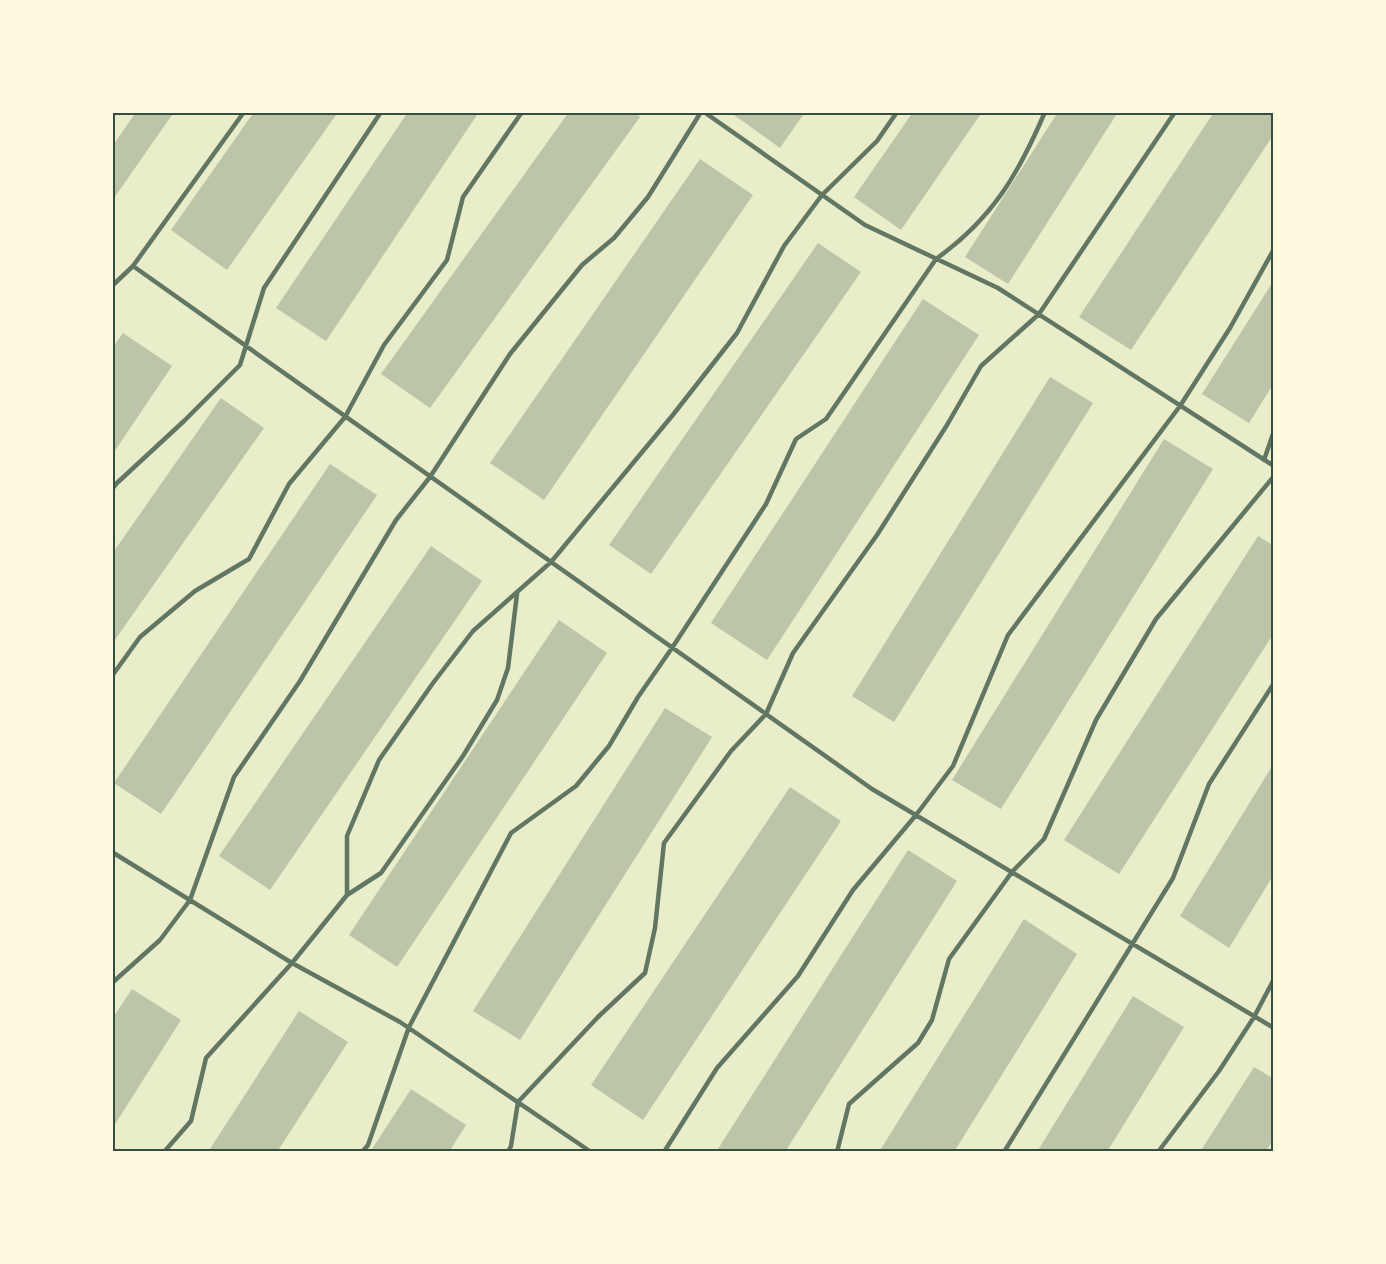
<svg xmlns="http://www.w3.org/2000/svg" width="1386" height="1264" font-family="'Golos Text',sans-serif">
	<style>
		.building { fill: #bcc5a7 }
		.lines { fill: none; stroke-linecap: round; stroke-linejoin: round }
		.service { stroke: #617663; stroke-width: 4.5 }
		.neatline { fill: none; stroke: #344e41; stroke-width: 2 }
	</style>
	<rect width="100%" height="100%" fill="#e9edc9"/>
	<path class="building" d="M136,112H174L112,201V147Z
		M254,112H338L227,270L171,230Z
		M408,112H479L326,341L276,308Z
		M569,112H634L640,117L430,408L381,374Z
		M730,112H805L780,148Z
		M913,112H982L901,230L854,197Z
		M1058,112H1118L1008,284L965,257Z
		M1214,112H1274V134L1131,350L1079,317Z
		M700,159L753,195L544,500L490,463Z
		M818,243L861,272L651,574L609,545Z
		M1274,280V383L1249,423L1202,394Z
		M923,299L979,335L767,660L711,623Z
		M123,333L172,366L112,455V349Z
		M1050,377L1093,403L894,722L852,696Z
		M221,398L264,428L112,644V554Z
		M1164,439L1213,469L1001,809L952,780Z
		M330,464L377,495L161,814L114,783Z
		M1258,536L1274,546V633L1119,874L1064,840Z
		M431,546L482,581L270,890L219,856Z
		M559,620L607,653L397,967L349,935Z
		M665,708L712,737L520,1040L473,1011Z
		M1274,763V874L1229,948L1180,916Z
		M790,787L841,821L643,1120L591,1085Z
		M908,850L957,881L785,1152H716Z
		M1024,919L1077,954L954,1152H879Z
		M132,989L181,1020L112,1129V1019Z
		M1133,996L1184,1027L1107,1152H1037Z
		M299,1011L348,1042L277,1152H208Z
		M1254,1067L1274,1079V1139L1265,1152H1200Z
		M411,1089L466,1125L449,1152H370Z"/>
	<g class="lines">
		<path class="service" d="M704,112L865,225L998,288L1274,466
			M133,266L872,789L1274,1028
			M112,286L133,266L244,112
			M1264,460L1274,431
			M112,489L117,483L184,421L240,365L264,288L381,112
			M112,676L140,637L195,591L249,559L289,484L345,417L384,345L447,260L463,197L522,112
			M112,852L292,963L400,1022L591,1152
			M347,895L381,873L463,756L497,700L508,668L517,594
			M112,983L160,940L190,900L234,777L300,681L396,520L430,477L510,354L582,265L614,238L648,197L701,112
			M164,1152L191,1121L206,1058L292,963L347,895V836L379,760L433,683L473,631L551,562L672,416L737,333L784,246L822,195L877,141L897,112
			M362,1152L368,1145L409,1027L511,833L576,786L609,746L638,697L672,648L766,504L796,439L826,419L936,259C992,219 1018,175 1045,112
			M508,1152L511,1146L518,1102L598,1017L645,973L655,928L664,843L731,751L766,714L793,653L877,535L947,425L981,366L1039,314L1175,112
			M664,1152L717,1068L798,976L853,890L916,815L953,766L1008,635L1180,406L1230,328L1274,249
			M837,1152L849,1104L918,1043L932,1020L949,959L1012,872L1044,839L1096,720L1156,619L1274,476
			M1004,1152L1173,878L1209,784L1274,683
			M1158,1152L1219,1071L1254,1017L1274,979"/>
	</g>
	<rect width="1386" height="1264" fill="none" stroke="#fefae0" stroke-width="228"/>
	<rect x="114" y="114" width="1158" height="1036" class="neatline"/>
</svg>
